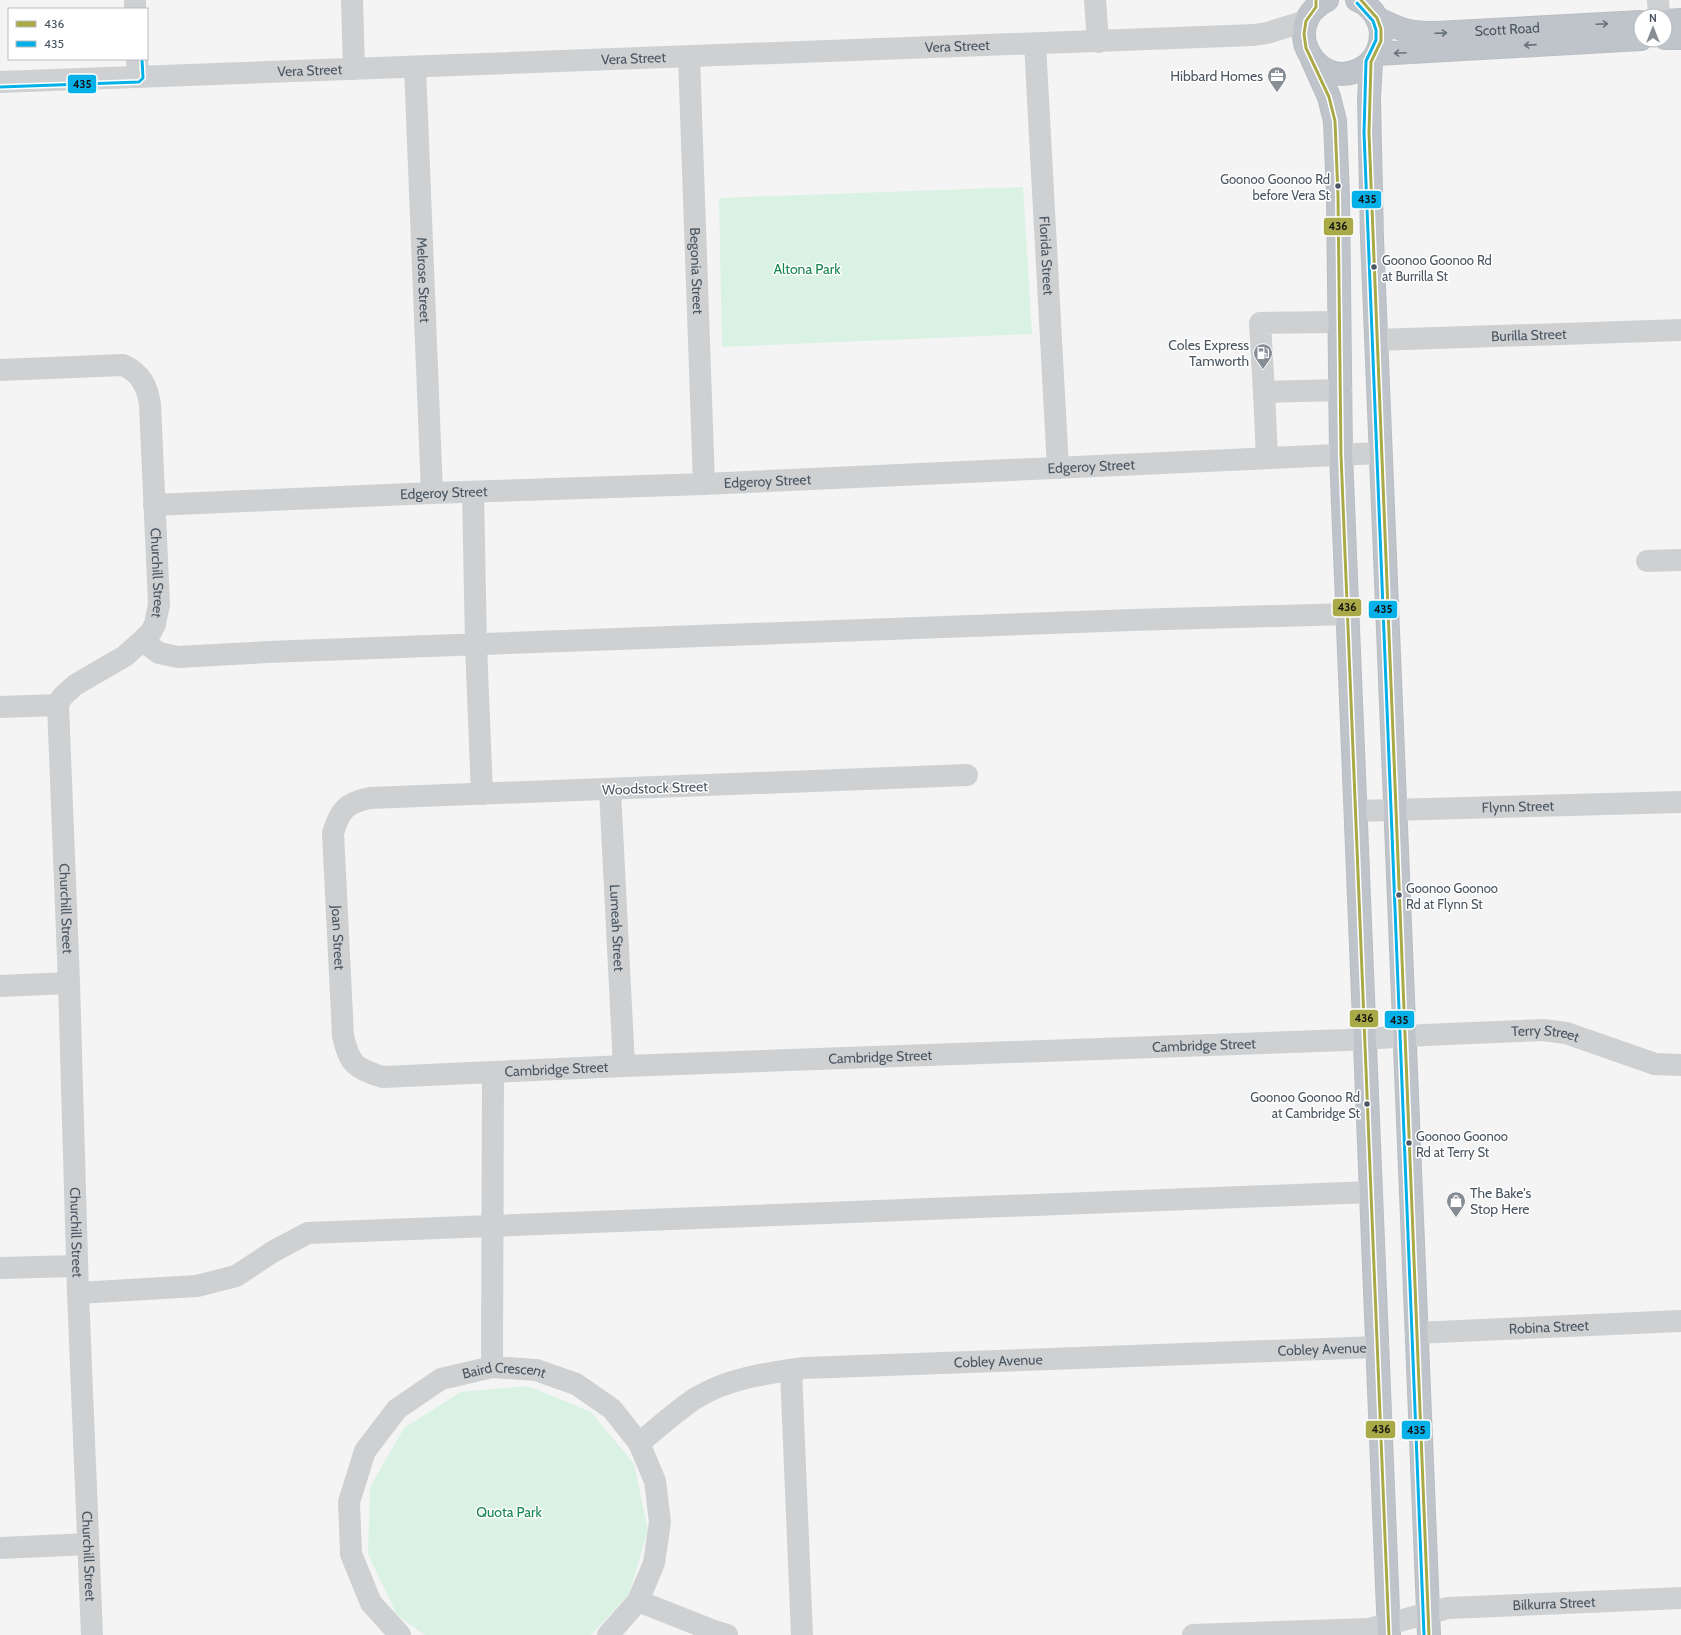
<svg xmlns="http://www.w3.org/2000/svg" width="1681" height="1635" font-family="Cabin,sans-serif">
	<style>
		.green { fill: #d9f2e3 }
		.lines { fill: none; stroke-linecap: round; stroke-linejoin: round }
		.highway-casing { stroke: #b9bec3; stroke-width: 24 }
		.minor { stroke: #ced0d2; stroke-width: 22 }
		.highway { stroke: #bec4c9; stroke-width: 22 }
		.bus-1-casing { stroke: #fff; stroke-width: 6 }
		.bus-2-casing { stroke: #fff; stroke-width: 6 }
		.bus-1 { stroke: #aaa947; stroke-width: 3 }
		.bus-2 { stroke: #04b0e8; stroke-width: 3 }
		.oneway { stroke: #67727b }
		.bus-dot { fill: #4a5661; stroke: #fff; stroke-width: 1.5 }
		.labels { text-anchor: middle; stroke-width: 3; stroke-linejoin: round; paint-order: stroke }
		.bus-label { font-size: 13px; fill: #4a5661; stroke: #fff; text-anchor: start }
		.street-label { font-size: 14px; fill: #4a5661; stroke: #fff }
		.poi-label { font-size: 14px; fill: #4a5661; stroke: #fff; text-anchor: end }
		.park-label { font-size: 14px; fill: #17864f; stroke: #fff }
		.line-badge { stroke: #fff; stroke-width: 1.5 }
		.pale-badge-label { font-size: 11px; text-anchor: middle; font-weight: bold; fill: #111 }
	</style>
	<rect width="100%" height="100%" fill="#f4f4f4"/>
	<path class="green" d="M1023,187L1032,334L722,347L719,198Z
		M528,1386L591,1412L634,1464L648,1530L629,1594L591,1635H425L397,1615L368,1554L370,1487L404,1428L461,1392Z"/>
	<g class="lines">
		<defs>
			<g id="highway">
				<path d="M1327,0C1275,26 1321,99 1367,65C1377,57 1381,45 1381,33C1380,18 1370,5 1357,0"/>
				<path id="s15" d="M1377,18C1399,30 1410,33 1436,33L1641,22"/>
				<path d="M1665,21L1681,20"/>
				<path d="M1665,38H1681"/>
				<path d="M1376,54L1641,39"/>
				<path d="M1312,59L1329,97L1335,121L1338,196L1341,455L1389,1635"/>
				<path d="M1371,62L1369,99L1372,238L1429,1635"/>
			</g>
		</defs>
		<use href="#highway" class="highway-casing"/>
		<g class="minor">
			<path d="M135,0V9"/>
			<path d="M352,0L354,69"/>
			<path d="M1095,0L1098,42"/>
			<path d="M1658,0L1659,16"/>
			<path id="s1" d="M1035,44L1058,468"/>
			<path id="s2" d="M689,57L704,484"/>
			<path d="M137,59L138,77"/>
			<path id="s3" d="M415,67L432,493"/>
			<path id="s4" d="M0,82L1254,35L1267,33L1306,21"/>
			<path id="s5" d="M1376,340L1681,330"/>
			<path id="s6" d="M0,370L123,365C141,373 147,386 150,404L159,604L155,624L151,632L144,639L125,656L75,685L62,697L58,705L69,983L78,1293L92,1635"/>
			<path d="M1264,392L1260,323L1339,322"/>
			<path d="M1267,458L1264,392L1341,390"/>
			<path d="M473,492L476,645L482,794"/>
			<path id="s7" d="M154,505L432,493L704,484L1381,453"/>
			<path d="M1647,561L1681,560"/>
			<path d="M144,639L148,645L159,653L178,657L268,652L1132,620L1348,614"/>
			<path d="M0,707L58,705"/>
			<path id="s8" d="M967,775L370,798C346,803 340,810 333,833L343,1036C350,1065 355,1068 383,1077L624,1066L1346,1040L1425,1035L1543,1030L1566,1033L1655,1064L1681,1065"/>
			<path id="s9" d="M610,790L624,1066"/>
			<path id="s10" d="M1355,811L1681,802"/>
			<path d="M0,986L69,983"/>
			<path d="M0,1268L77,1266"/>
			<path d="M78,1293L197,1286L236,1276L274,1251L308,1233L1371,1192"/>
			<path id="s11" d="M1416,1333L1681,1321"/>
			<path d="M492,1367L493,1073"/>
			<path d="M791,1370L802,1635"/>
			<path id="s12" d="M639,1443C658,1428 676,1411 696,1398C728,1378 768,1373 804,1368L1378,1347"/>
			<path d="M0,1548L88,1544"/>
			<path d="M638,1601L714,1631L727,1635"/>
			<path id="s13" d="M400,1635L371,1603L351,1554L349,1502L365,1451L397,1409L441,1379L492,1367L536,1370L576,1384L612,1409L639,1443L655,1481L660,1522L654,1563L638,1601L608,1635"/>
			<path id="s14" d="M1193,1635L1369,1629L1448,1608L1681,1598"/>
		</g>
		<use href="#highway" class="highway"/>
		<defs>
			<path id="bus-1" d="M1316,0V7L1306,21L1304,34L1306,48L1329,97L1335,121L1338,196L1341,455L1389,1635
				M1361,0L1377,18L1381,29V41L1371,62L1369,133L1429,1635"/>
			<path id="bus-2" d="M1357,3L1373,21L1376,30V40L1366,61L1364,133L1424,1635
				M0,87L139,82L143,78L142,59"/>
		</defs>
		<use href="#bus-1" class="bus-1-casing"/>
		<use href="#bus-2" class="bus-2-casing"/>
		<use href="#bus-1" class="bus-1"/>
		<use href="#bus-2" class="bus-2"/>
	</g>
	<defs><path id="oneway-shaft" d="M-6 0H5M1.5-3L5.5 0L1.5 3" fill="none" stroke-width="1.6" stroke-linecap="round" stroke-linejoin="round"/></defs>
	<g class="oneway">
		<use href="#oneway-shaft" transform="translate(1602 24) rotate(-3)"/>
		<use href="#oneway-shaft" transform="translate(1441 33) rotate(-2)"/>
		<use href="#oneway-shaft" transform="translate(1530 45) rotate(176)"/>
		<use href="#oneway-shaft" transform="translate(1400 53) rotate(177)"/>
	</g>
	<defs>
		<symbol id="office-pin" viewBox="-11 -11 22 30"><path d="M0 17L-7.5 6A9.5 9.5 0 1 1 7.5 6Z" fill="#868d94" stroke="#fff"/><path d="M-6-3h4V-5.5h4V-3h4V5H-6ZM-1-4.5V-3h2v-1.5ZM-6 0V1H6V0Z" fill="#fff"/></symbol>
		<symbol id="fuel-pin" viewBox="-11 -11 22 30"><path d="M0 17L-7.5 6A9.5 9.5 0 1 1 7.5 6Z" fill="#868d94" stroke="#fff"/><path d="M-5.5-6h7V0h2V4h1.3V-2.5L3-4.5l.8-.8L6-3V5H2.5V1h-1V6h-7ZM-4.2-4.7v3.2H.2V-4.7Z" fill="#fff"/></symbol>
		<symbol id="shop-pin" viewBox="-11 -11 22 30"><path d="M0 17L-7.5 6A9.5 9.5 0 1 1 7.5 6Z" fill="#868d94" stroke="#fff"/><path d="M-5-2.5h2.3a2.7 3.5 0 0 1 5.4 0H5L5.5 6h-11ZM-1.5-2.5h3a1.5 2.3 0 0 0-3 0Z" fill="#fff"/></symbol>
	</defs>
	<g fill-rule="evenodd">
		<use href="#office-pin" x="1266" y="65" width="22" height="30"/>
		<use href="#fuel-pin" x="1252" y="342" width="22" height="30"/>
		<use href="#shop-pin" x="1445" y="1190" width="22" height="30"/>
	</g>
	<g class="bus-dot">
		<circle cx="1338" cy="186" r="3.5"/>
		<circle cx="1374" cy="267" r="3.5"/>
		<circle cx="1399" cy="895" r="3.5"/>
		<circle cx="1367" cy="1104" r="3.5"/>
		<circle cx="1409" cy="1143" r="3.5"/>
	</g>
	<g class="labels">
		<g class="bus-label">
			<text x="1330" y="184" text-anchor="end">Goonoo Goonoo Rd<tspan x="1330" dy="16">before Vera St</tspan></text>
			<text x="1382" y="265">Goonoo Goonoo Rd<tspan x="1382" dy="16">at Burrilla St</tspan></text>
			<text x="1406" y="893">Goonoo Goonoo<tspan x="1406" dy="16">Rd at Flynn St</tspan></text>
			<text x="1360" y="1102" text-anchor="end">Goonoo Goonoo Rd<tspan x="1360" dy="16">at Cambridge St</tspan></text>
			<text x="1416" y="1141">Goonoo Goonoo<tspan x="1416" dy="16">Rd at Terry St</tspan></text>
		</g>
		<g class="street-label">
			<text dy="5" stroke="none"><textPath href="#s15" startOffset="133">Scott Road</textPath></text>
			<text dy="5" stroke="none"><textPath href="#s4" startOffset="958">Vera Street</textPath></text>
			<text dy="5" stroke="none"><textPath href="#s4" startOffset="634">Vera Street</textPath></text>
			<text dy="5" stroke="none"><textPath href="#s4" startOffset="310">Vera Street</textPath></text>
			<text dy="5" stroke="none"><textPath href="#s1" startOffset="212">Florida Street</textPath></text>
			<text dy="5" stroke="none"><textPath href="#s2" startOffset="214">Begonia Street</textPath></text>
			<text dy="5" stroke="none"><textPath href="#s3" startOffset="213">Melrose Street</textPath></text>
			<text dy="5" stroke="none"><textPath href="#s5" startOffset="153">Burilla Street</textPath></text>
			<text dy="5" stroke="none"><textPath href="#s7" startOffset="938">Edgeroy Street</textPath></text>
			<text dy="5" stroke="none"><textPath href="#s7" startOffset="614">Edgeroy Street</textPath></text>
			<text dy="5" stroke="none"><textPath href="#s7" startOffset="290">Edgeroy Street</textPath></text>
			<text dy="5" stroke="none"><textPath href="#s6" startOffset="342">Churchill Street</textPath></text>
			<text transform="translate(655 788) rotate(-2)" y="5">Woodstock Street</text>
			<text dy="5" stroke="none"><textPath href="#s10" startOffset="163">Flynn Street</textPath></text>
			<text dy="5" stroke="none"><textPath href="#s6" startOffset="726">Churchill Street</textPath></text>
			<text dy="5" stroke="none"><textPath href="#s9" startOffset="138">Lumeah Street</textPath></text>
			<text dy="5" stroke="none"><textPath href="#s8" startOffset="757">Joan Street</textPath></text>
			<text dy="5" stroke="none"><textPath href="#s8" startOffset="2081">Terry Street</textPath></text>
			<text dy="5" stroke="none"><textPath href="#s8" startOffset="1739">Cambridge Street</textPath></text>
			<text dy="5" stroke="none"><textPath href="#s8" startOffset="1415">Cambridge Street</textPath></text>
			<text dy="5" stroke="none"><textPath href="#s8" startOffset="1091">Cambridge Street</textPath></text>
			<text dy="5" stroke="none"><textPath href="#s6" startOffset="1050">Churchill Street</textPath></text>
			<text dy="5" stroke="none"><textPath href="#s11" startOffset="133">Robina Street</textPath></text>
			<text dy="5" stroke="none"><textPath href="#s12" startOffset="704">Cobley Avenue</textPath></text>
			<text dy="5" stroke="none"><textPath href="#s12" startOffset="380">Cobley Avenue</textPath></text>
			<text dy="5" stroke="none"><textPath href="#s13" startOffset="372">Baird Crescent</textPath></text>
			<text dy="5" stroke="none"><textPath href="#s6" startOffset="1374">Churchill Street</textPath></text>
			<text dy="5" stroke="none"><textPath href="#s14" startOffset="364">Bilkurra Street</textPath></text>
		</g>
		<g class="poi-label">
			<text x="1263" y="81">Hibbard Homes</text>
			<text x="1249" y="350">Coles Express<tspan x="1249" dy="16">Tamworth</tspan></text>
			<text x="1470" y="1198" text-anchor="start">The Bake's<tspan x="1470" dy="16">Stop Here</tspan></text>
		</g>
		<g class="park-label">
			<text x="807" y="274">Altona Park</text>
			<text x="509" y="1517">Quota Park</text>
		</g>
	</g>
	<g class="line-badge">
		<rect x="67" y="74" width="30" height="20" rx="4" fill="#04b0e8"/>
		<rect x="1351" y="190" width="31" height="19" rx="4" fill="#04b0e8"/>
		<rect x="1323" y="217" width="31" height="19" rx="4" fill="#aaa947"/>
		<rect x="1332" y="598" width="30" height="19" rx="4" fill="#aaa947"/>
		<rect x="1368" y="600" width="30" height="19" rx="4" fill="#04b0e8"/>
		<rect x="1349" y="1009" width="30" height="19" rx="4" fill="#aaa947"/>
		<rect x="1384" y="1010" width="31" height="19" rx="4" fill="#04b0e8"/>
		<rect x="1365" y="1420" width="31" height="19" rx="4" fill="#aaa947"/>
		<rect x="1401" y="1420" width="30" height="20" rx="4" fill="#04b0e8"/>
	</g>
	<g class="pale-badge-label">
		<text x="82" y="88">435</text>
		<text x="1367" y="203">435</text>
		<text x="1338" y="230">436</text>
		<text x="1347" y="611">436</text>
		<text x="1383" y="613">435</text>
		<text x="1364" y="1022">436</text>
		<text x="1399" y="1024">435</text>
		<text x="1381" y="1433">436</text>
		<text x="1416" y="1434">435</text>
	</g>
	<rect x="8" y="8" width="140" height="52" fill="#ffffff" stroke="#b7bbc0"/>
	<rect x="16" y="21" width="20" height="6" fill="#aaa947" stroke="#b7bbc0"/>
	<text x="44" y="28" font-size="12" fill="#4a5661">436</text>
	<rect x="16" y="41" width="20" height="6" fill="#04b0e8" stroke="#b7bbc0"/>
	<text x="44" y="48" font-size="12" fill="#4a5661">435</text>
	<g transform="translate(1653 28)"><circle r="19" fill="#ffffff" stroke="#b7bbc0"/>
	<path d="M0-3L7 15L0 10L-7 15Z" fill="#868d94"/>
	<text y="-6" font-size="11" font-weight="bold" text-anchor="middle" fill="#4a5661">N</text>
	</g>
</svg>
